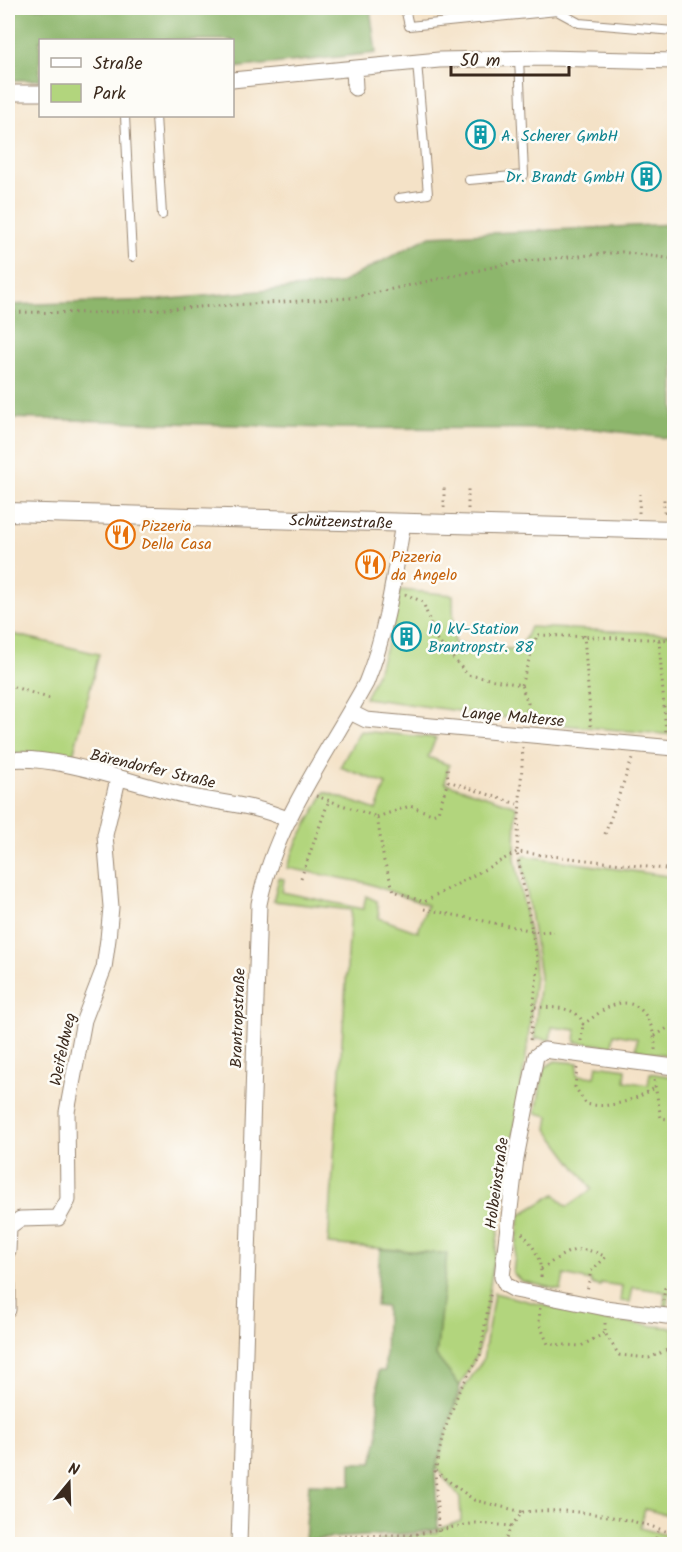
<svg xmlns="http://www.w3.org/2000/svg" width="682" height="1552" font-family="Kalam,sans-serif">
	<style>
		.green { fill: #b2d57d; stroke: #76804e; stroke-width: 1.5 }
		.forest { fill: #8db66c; stroke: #647045; stroke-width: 1.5 }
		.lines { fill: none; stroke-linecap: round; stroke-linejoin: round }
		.service-casing { stroke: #988672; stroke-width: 10 }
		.minor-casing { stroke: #988672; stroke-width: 17 }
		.tertiary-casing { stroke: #988672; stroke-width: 20 }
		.path { stroke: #988672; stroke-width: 3; stroke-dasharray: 1.5 4.5; stroke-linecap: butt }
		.service { stroke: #fff; stroke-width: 8 }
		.minor { stroke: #fff; stroke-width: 15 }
		.tertiary { stroke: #fff; stroke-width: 18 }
		.labels { text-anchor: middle; stroke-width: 5; stroke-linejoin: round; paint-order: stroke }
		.culture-label { font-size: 16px; fill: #0d838f; stroke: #fdfcf7; text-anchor: start }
		.street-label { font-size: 16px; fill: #3b2a1e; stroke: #fdfcf7 }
		.food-label { font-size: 16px; fill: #c56008; stroke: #fdfcf7; text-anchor: start }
	</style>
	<rect width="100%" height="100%" fill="#fdfcf7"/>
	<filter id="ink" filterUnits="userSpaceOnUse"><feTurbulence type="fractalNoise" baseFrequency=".0167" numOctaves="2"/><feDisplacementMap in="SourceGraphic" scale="12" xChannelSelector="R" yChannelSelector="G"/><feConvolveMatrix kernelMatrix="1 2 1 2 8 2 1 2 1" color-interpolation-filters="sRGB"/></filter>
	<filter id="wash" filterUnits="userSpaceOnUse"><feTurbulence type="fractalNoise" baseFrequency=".008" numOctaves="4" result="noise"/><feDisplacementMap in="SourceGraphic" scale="24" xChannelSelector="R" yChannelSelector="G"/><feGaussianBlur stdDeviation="1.35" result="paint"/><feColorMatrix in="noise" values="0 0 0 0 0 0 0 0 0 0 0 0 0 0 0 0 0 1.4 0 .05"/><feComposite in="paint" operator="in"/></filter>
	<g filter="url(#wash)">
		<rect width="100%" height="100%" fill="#f4e2c7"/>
		<path class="green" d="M400,590L453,595L454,644L520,650L530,627L674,634V735L552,724L365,698C384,663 392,628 400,590Z
			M8,633L99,654L72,759L8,753Z
			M360,731L436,738L428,757L449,765L445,783L516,806L515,858L534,959L535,976L527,1049L483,1330L477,1355L460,1386L436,1357L446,1254L328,1244L351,910L273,901L279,878L284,879L282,892L363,909L366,896L377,901L379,918L418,932L427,905L367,883L287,868L297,842L325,792L376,810L386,784L340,767Z
			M525,856L674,877V1056L636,1050L637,1038L614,1034L612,1046L575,1042L576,1030L552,1027L550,1040L538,1038L534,1041L540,976L522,861V857Z
			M555,1061L578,1063L577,1075L595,1077L597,1065L626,1069L625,1081L648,1085L650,1073L674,1077V1293H669L668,1307L664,1306L665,1292L633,1287L630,1302L620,1301L622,1286L601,1283L600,1286L591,1284V1281L564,1275L561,1290L521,1281L513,1273L520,1215L555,1194L567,1207L592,1189L547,1129L549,1116L536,1113L544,1068Z
			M494,1293L609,1321L674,1328V1517L645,1509L640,1528L674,1537V1544H380V1540L438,1532V1529L461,1521L460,1498L437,1469L443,1435L461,1392L483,1360Z"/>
		<path class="forest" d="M8,8H370L376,53L233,68L232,40H40V80H8Z
			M674,224V439L596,429L325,428L8,418V305L159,300L339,284L430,236Z
			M380,1249L447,1254L436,1356L460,1386L435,1471L438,1529C394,1538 350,1534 305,1541L309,1484L351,1485V1463H372L378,1438V1371H385L386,1307L376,1306Z"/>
	</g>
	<g filter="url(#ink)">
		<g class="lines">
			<defs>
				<path id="service" d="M405,8L409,26L557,11L556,8
					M557,11L579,23L674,31
					M125,116L132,257
					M156,116L162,215
					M469,180L524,175L519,58
					M399,198L428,194L417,62"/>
				<path id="minor" d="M354,69L355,88
					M232,80L439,60L546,58L674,61
					M8,93H40
					M350,712L366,720L674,748
					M8,760C57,754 136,785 187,796C221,803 256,805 289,820
					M674,1067L544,1050L536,1056L516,1158L502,1277L506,1285L515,1290L605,1308L674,1317
					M8,1251L9,1227L20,1219L58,1218L68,1200L67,1112L84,1020L104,968L108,939L111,907L105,835L118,779
					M8,1285V1310
					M239,1544L259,904C275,823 327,754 366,683C387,632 394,577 403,523"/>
				<g id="tertiary">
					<path id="s1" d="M8,512L674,530"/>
				</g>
			</defs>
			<use href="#service" class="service-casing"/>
			<use href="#minor" class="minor-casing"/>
			<use href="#tertiary" class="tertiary-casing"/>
			<path class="path" d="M8,312L96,313L351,298L516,262L622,252L674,259
				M8,429H11
				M444,508V486
				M468,509V487
				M639,513L640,494
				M664,513V495
				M405,594L423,602L436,639L468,675L521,685L528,703L526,720
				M584,635L591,726
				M659,640L666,733
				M8,685L51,699
				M521,685L537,635L674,640
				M523,747L517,852L538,963L530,1041
				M448,781L517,804
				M316,796L377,817L384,861L394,891L424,902L517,852L674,870
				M377,817L410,806L432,814L438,812L448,781L447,766
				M605,834L632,759
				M301,878L329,800
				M424,909L539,932L554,931
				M535,1007C551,1008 578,1005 583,1024C592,1019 601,1010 611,1006C641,993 656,1026 655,1050
				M655,1036L674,1024
				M581,1041L583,1024
				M577,1068L575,1087L586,1104C610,1109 632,1101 653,1089
				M654,1080L661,1118L674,1120
				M522,1233C536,1248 542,1261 541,1281
				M541,1269C567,1252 576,1242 606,1257L591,1271L587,1291
				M663,1301L665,1288L674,1277
				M540,1308L539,1323L548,1344L581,1346L605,1333
				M605,1323V1333L619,1355L649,1358L674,1347
				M435,1471L474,1500L523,1512
				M291,1544L344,1535H412L476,1523L511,1526L523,1512C573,1507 627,1517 674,1534
				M439,1544L435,1471L443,1435L459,1391L480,1355L491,1290
				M504,1544L511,1526
				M654,1544L659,1529"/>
			<use href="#service" class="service"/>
			<use href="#minor" class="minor"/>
			<use href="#tertiary" class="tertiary"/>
		</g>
	</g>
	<defs>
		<symbol id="building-ring" viewBox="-11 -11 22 22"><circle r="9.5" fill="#fdfcf7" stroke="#0f9aa8" stroke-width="1.5"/><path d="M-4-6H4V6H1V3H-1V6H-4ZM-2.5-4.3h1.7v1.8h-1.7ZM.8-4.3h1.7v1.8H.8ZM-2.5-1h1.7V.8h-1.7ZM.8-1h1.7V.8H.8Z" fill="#0f9aa8"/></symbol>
		<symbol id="restaurant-ring" viewBox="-11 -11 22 22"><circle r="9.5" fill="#fdfcf7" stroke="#e8710a" stroke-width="1.5"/><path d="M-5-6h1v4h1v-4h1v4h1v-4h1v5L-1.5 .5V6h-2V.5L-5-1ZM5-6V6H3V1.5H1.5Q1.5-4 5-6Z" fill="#e8710a"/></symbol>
	</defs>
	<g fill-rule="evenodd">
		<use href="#building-ring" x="464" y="118" width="33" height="33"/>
		<use href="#building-ring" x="630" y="160" width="33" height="33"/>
		<use href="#restaurant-ring" x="104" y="518" width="33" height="33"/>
		<use href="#restaurant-ring" x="354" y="548" width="33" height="33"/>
		<use href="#building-ring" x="390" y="620" width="33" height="33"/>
	</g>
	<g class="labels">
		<g class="culture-label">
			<text x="501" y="141">A. Scherer GmbH</text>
			<text x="625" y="182" text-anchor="end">Dr. Brandt GmbH</text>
			<text x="428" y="634">10 kV-Station<tspan x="428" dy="18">Brantropstr. 88</tspan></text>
		</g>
		<g class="street-label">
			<text dy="6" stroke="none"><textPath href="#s1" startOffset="333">Schützenstraße</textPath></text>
			<text transform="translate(513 716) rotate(5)" y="6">Lange Malterse</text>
			<text transform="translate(153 768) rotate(13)" y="6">Bärendorfer Straße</text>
			<text transform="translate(237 1018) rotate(-88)" y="6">Brantropstraße</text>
			<text transform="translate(62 1049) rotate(-78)" y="6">Weifeldweg</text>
			<text transform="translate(496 1183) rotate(-82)" y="6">Holbeinstraße</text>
		</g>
		<g class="food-label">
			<text x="141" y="531">Pizzeria<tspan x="141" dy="18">Della Casa</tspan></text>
			<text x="391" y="562">Pizzeria<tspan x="391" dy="18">da Angelo</tspan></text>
		</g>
	</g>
	<rect width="682" height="1552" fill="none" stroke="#fdfcf7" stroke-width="30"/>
	<rect x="39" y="39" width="195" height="78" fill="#fdfcf7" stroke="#afa8a0" stroke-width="1.5"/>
	<rect x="51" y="58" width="30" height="9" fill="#ffffff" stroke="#afa8a0" stroke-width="1.5"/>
	<text x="93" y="69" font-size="18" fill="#3b2a1e">Straße</text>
	<rect x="51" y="84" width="30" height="18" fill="#b2d57d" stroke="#afa8a0" stroke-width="1.5"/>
	<text x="93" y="99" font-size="18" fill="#3b2a1e">Park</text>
	<g transform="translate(69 1483) rotate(19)" stroke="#fdfcf7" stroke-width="4.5" paint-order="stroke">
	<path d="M0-4.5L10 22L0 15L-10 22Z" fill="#3b2a1e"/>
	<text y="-9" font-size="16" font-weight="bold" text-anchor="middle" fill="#3b2a1e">N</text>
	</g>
	<path d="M451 66v9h118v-9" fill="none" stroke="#3b2a1e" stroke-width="3"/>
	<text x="460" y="66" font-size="18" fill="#3b2a1e" stroke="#fdfcf7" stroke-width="4.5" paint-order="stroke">50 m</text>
</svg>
